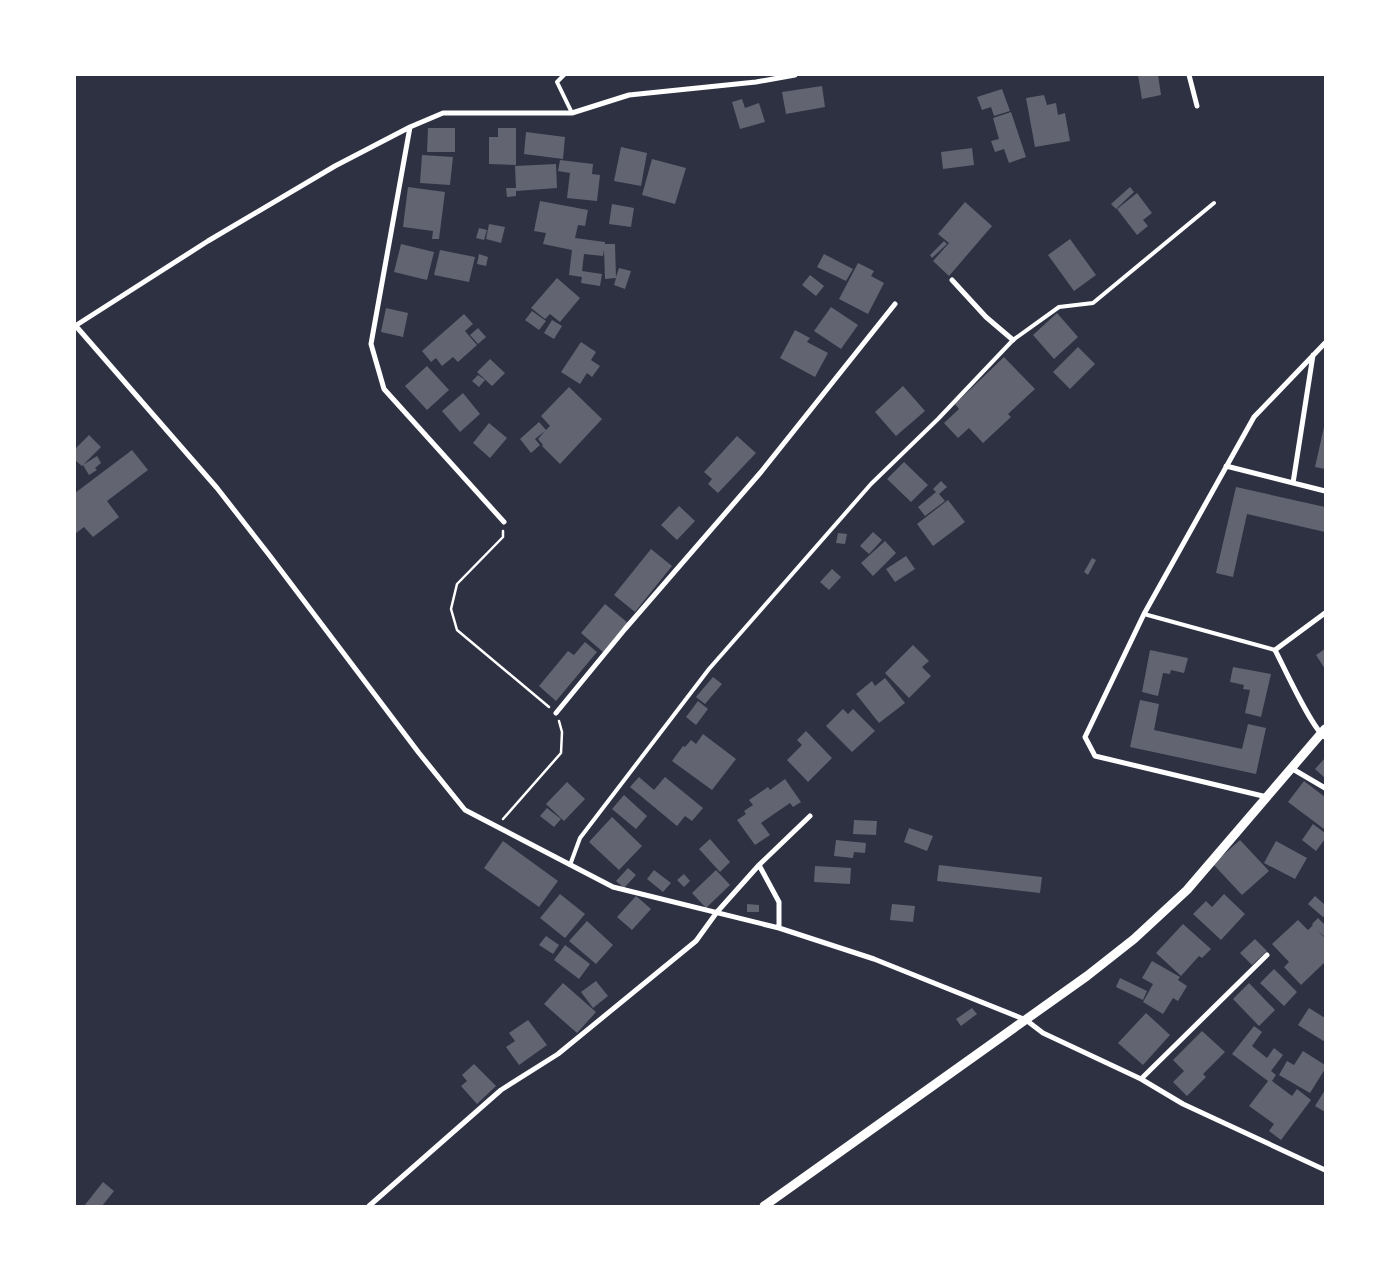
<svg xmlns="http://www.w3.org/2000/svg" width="1400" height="1281" font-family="'IBM Plex Serif',serif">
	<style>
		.building { fill: #626471 }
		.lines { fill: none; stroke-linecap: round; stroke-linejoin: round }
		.path { stroke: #fff; stroke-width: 2.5 }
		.service { stroke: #fff; stroke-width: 4 }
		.minor { stroke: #fff; stroke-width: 5 }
		.tertiary { stroke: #fff; stroke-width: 9 }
	</style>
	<rect width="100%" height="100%" fill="#2d3142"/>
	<path class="building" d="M1138,75H1158L1161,95L1142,99Z
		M822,86L825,107L786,114L782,92Z
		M1002,89L1010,111L994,116L991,107L982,110L977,97Z
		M1044,95L1047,105L1056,103L1058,115L1065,113L1070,141L1035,147L1026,98Z
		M742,99L745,108L759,103L765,122L740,129L732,102Z
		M1011,112L1026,157L1009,163L1004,149L995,152L991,141L999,139L993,118Z
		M428,128H455V152H427Z
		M498,128H516V165L489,164V137H498Z
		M526,132L565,137L563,159L524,154Z
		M621,147L647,153L641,186L614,181Z
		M972,148L974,165L943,169L941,152Z
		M422,155L453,157L450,185L420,183Z
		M652,159L686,168L675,204L642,195Z
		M560,160L593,164L592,174L600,175L597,201L567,198L570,173L558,171Z
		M556,164L557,188L516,191V196L507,197L506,188H516L515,166Z
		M408,187L445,192L439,239H432L433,231L403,227Z
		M1130,187L1134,192L1116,209L1111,204Z
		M1137,193L1152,213L1143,220L1148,226L1137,235L1117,209Z
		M540,201L588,210L585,226L578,225L575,238L605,242V244H615L616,277L619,268L631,271L625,289L614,285L616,278L605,279L604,250L603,256L584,254L582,271L602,274L600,286L581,283L582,277L569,275L572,250L543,244L546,233L534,231Z
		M965,202L992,226L949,276L933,261L949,243L938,234Z
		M612,204L634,208L631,227L609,224Z
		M489,224L505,227L501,243L486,239Z
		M479,228L487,230L484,240L476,238Z
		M1070,239L1096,275L1074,291L1048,255Z
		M944,241L947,244L932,258L930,255Z
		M401,244L434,252L427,280L394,272Z
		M440,250L475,257L469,282L434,275Z
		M479,254L488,257L486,266L477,264Z
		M824,254L853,269L846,281L817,267Z
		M858,263L874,271L871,276L884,283L868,314L839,299Z
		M810,275L824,286L816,296L802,285Z
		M557,278L580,298L560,322L550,314L545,319L531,308Z
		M831,307L858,325L841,349L814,331Z
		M386,308L408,313L403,337L381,332Z
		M532,311L546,321L539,330L525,320Z
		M1057,313L1078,337L1054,359L1033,335Z
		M464,314L473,324L465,331L477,345L458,362L453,357L442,366L436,358L431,362L422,351Z
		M552,320L562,326L554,339L544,333Z
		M478,328L486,337L478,344L470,335Z
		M795,330L810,338L807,342L828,353L815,377L780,358Z
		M581,342L596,352L591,360L600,366L592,377L587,373L580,384L561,372Z
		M1078,347L1095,364L1070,389L1053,372Z
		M1004,357L1035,389L1008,414L1011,417L983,443L969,428L958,438L944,423L959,409L955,404Z
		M490,359L505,373L492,386L477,372Z
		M427,366L449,390L427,410L405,386Z
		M478,375L485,380L479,387L472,381Z
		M903,386L925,411L896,436L875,412Z
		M569,387L602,419L560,464L542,446L543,445L538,439L545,431L535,439L540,445L531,453L520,439L539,422L546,430L550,426L541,416Z
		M463,393L480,414L460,432L442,411Z
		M489,423L507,438L490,458L473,443Z
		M1324,427H1325V469L1315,467Z
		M89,435L101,447L83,465L97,456L101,463L95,468L97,470L89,475L83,465L82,466L75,460V449Z
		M737,436L756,453L718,493L708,484L712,479L704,472Z
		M132,450L148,470L107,501L119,517L93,537L84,527L75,534V493Z
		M904,462L928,485L911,502L887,479Z
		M941,481L947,487L939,494L945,501L925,516L918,507L936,492L933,489Z
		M1236,487L1325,507V532L1247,514L1233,577L1216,573Z
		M948,500L965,522L933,546L917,524Z
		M679,506L695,521L677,540L661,525Z
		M873,532L882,540L869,554L860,546Z
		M838,533L847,534L845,544L836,543Z
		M885,541L896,553L873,576L861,563Z
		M651,549L672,566L635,612L614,595Z
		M906,556L915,569L895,582L886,569Z
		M1092,558L1096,560L1088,575L1084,572Z
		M832,569L841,577L829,590L820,582Z
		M605,604L628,623L603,652L581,633Z
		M585,642L597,652L556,701L539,686L568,651L574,655Z
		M913,645L929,661L922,667L931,676L909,698L885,673Z
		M1325,649V669L1316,655Z
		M1150,650L1188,658L1184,673L1171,670L1170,674L1163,673L1158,696L1142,692Z
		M1233,667L1271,674L1261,717L1245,713L1250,690L1243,689L1244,685L1230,682Z
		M713,677L722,684L705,704L696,697Z
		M885,678L905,703L879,723L856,694L872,681L875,686Z
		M1140,700L1159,704L1154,730L1242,749L1248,724L1266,728L1256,774L1130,747Z
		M698,701L708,709L696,725L686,717Z
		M843,709L848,714L853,709L875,731L852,752L826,726Z
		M806,731L832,758L808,782L787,760L802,745L797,740Z
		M703,734L736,759L712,790L672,761L683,746L685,747L691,740L696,744Z
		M1325,758V778L1315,769Z
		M639,777L654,790L665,777L703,808L692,821L685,816L677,826L630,787Z
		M785,779L801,802L793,807L790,803L761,823L770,835L755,845L737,820L746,814L744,811L753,805L749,800L768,787L770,790Z
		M1304,781L1325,797L1324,829L1288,802Z
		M567,782L585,799L564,821L546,804Z
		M624,795L647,816L636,829L612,809Z
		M547,808L561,819L554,827L540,816Z
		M612,817L642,846L619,870L589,842Z
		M854,820L877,821L876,835L853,834Z
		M1313,824L1325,833V839L1316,851L1302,840Z
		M909,828L933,836L927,851L904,842Z
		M710,839L730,862L720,872L699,849Z
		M836,840L866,843L865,853L854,852L853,858L834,856Z
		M1240,840L1269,871L1242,895L1213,864Z
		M503,841L558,881L539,907L484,868Z
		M1276,841L1307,858L1295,879L1264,863Z
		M939,865L1042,877L1040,893L937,881Z
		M815,866L851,868L850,884L814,882Z
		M628,868L636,875L624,888L616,881Z
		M654,870L671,883L663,892L647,879Z
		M716,870L730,885L706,908L692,893Z
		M684,874L690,881L684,887L677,880Z
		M560,894L585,914L565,938L540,918Z
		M1224,894L1245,914L1221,940L1193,914L1206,901L1212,907Z
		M636,896L651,909L632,930L617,917Z
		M1315,896L1325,905V915L1323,917L1308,904Z
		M747,904L759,905V912H747Z
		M892,904L915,906L913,922L890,920Z
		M1318,918L1325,925V937L1318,931L1325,938V962L1301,985L1284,967L1289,962L1272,944L1298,920L1308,930L1313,925L1312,924Z
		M587,921L613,945L596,964L569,941Z
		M1183,924L1211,949L1202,958L1199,956L1181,976L1156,953Z
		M546,936L559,945L553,954L539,945Z
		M1255,939L1267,951L1252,965L1240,953Z
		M565,945L590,964L579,979L554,960Z
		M1152,961L1180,977L1178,980L1187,986L1178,1001L1173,998L1163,1014L1143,1002L1153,984L1142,978Z
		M1274,969L1297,992L1284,1006L1260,983Z
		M1120,978L1147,991L1143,1000L1116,987Z
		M596,981L608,996L593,1008L581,992Z
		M563,983L596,1012L577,1033L544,1004Z
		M1249,983L1275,1010L1259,1026L1233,999Z
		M972,1008L977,1014L961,1026L956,1019Z
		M1309,1008L1325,1018V1042L1298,1025Z
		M1146,1013L1170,1035L1143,1065L1118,1043Z
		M528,1020L547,1045L519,1065L506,1047L515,1041L509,1033Z
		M1254,1026L1262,1032L1252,1046L1267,1058L1274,1048L1283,1055L1271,1071L1276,1075L1272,1081L1292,1096L1297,1089L1311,1100L1281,1140L1269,1131L1274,1124L1249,1106L1268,1081L1232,1054Z
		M1202,1031L1225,1052L1203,1074L1206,1077L1187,1096L1173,1082L1184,1071L1173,1060Z
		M1303,1051L1325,1065V1069L1310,1093L1279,1075L1287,1061L1294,1065Z
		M474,1064L496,1086L477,1104L461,1086L467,1081L462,1075Z
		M1325,1090V1112L1315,1106Z
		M103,1182L114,1191L102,1206H84Z"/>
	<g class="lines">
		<path class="path" d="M503,531V537L457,584L451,609L457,630L549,707
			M503,819L561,753L562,732L559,721"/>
		<path class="service" d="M564,75L557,82L572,113
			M1144,614L1275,650
			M570,865L580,838L709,669L871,484L938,419L1013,340L1059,307L1093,303L1214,203"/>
		<path class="minor" d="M1189,75L1197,106
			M410,127L371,344L384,389L504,522
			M952,280L986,317L1013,340
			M75,325L217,488L270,556L419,753L465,810L613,887L779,928L874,959L1026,1020L1043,1033L1141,1079L1183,1104L1325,1170
			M75,326L208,241L335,166L410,127L443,113H572L629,95L756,82L795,75
			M1226,466L1325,491
			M1293,483L1313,355
			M1325,613L1275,650C1284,667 1312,729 1325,737
			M556,713L625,629L761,472L895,304
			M1291,768L1325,788
			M1267,797L1095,756L1085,737L1144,614L1254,417L1325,343
			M759,865L779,902V928
			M1141,1079L1267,955
			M369,1206L501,1090L558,1054L696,941L717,912L759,865L810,816"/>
		<path class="tertiary" d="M764,1206L1087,976L1134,939L1187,890L1325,729"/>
	</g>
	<rect width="1400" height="1281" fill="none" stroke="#ffffff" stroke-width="152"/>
</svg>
